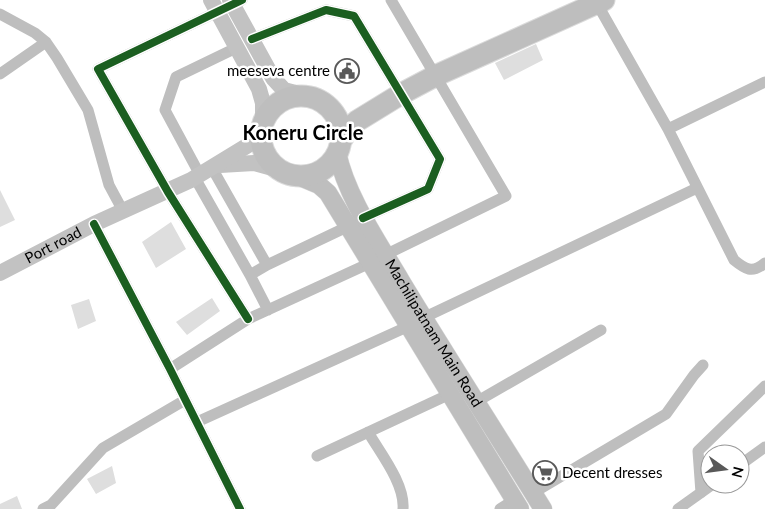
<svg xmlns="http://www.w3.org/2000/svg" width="765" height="509" font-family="Lato,sans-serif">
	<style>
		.building { fill: #dedede }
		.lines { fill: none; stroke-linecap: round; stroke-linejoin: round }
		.primary-casing { stroke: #dbdbdb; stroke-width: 19 }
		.highway-casing { stroke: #dbdbdb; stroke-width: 23 }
		.street { stroke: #bebebe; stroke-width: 11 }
		.secondary { stroke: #c2c2c2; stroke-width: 16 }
		.primary { stroke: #bebebe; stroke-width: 18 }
		.highway { stroke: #bebebe; stroke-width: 21 }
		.cycleway-casing { stroke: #fff; stroke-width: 11 }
		.cycleway { stroke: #1b5e20; stroke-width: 8 }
		.labels { text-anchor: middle; stroke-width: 5; stroke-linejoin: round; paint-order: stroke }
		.poi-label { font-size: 15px; fill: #000; stroke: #fff; text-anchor: end }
		.street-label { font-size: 15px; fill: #000; stroke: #fff }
		.district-label { font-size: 20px; font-weight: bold; fill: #000; stroke: #fff }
	</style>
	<rect width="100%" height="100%" fill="#fff"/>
	<path class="building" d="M536,44L543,60L504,80L495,63Z
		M0,190L15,220L0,227Z
		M171,222L186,249L156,268L142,242Z
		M212,298L220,311L187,335L176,322Z
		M89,299L96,321L78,329L71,305Z
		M112,466L116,483L96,494L87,479Z
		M17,496L22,509H0V504Z"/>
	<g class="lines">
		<defs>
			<g id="primary">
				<path id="s2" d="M337,152C346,196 378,242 401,281C447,357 496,433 543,509"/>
				<path d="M300,177L319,185L328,193L520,509"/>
			</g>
			<path id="highway" d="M261 136a40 40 0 1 1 80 0a40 40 0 1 1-80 0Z
				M341,141L348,129L357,121L401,94L435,76L604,0"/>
		</defs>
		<use href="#primary" class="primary-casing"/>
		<use href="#highway" class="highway-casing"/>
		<path class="street" d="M242,0L98,69L168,192L248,319
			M595,0L668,129
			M0,14L35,33L46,42L57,58L88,110L109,185L123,211
			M252,39L326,10L354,16L440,159L428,189L363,218
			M0,74L46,42
			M765,82L668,129L734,260C745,269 752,274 765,263
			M212,168L267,265
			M200,175L165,110L176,77L236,48
			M195,178L250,275L267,265L349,226
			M94,224L170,369L240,509
			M385,255L506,196L391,0
			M250,275L268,310
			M423,318L697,188
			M170,369L248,319L370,263
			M476,402L601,330
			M197,422L409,326
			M368,432C381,454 405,484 403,509
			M317,456L450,394
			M740,465L765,447
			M533,493L666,414L694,375L703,365
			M701,493L698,451L765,386
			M43,509L51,505L103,448L185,400
			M500,509L514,500
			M678,509L713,484"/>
		<g class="secondary">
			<path d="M211,0L259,89L263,103V120"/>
			<path d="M230,0L273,78L284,90L303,95"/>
			<path d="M220,165L254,163L276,169"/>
			<path id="s1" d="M0,273L94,224L191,180L250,144L260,134"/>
		</g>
		<use href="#primary" class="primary"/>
		<use href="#highway" class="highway"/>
		<defs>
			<path id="cycleway" d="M242,0L98,69L168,192L248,319
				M252,39L326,10L354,16L440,159L428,189L363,218
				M94,224L170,369L240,509"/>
		</defs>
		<use href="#cycleway" class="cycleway-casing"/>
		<use href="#cycleway" class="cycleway"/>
	</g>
	<defs>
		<symbol id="civic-ring" viewBox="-11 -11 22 22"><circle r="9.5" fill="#fff" stroke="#595959" stroke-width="1.5"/><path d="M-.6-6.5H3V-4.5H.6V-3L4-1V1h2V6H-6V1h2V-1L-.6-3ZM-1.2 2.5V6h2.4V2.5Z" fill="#595959"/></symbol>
		<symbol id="supermarket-ring" viewBox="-11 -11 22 22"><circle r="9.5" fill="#fff" stroke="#595959" stroke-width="1.5"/><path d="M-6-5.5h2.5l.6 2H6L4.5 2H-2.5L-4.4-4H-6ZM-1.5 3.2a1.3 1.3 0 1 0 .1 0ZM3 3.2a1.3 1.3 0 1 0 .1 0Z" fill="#595959"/></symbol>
	</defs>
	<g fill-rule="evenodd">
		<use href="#civic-ring" x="333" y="57" width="28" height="28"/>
		<use href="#supermarket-ring" x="531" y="459" width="28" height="28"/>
	</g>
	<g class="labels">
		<g class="poi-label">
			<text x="330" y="76">meeseva centre</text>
			<text x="562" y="478" text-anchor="start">Decent dresses</text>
		</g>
		<g class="street-label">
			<text dy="5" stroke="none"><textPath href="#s1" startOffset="60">Port road</textPath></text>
			<text dy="5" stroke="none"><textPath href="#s2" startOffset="206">Machilipatnam Main Road</textPath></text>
		</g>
		<g class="district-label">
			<text x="303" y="140">Koneru Circle</text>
		</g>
	</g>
	<g transform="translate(725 469) rotate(104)"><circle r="24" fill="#ffffff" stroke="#999999"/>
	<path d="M0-4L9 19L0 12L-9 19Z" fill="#595959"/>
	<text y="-8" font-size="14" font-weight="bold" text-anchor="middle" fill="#000000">N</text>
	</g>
</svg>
